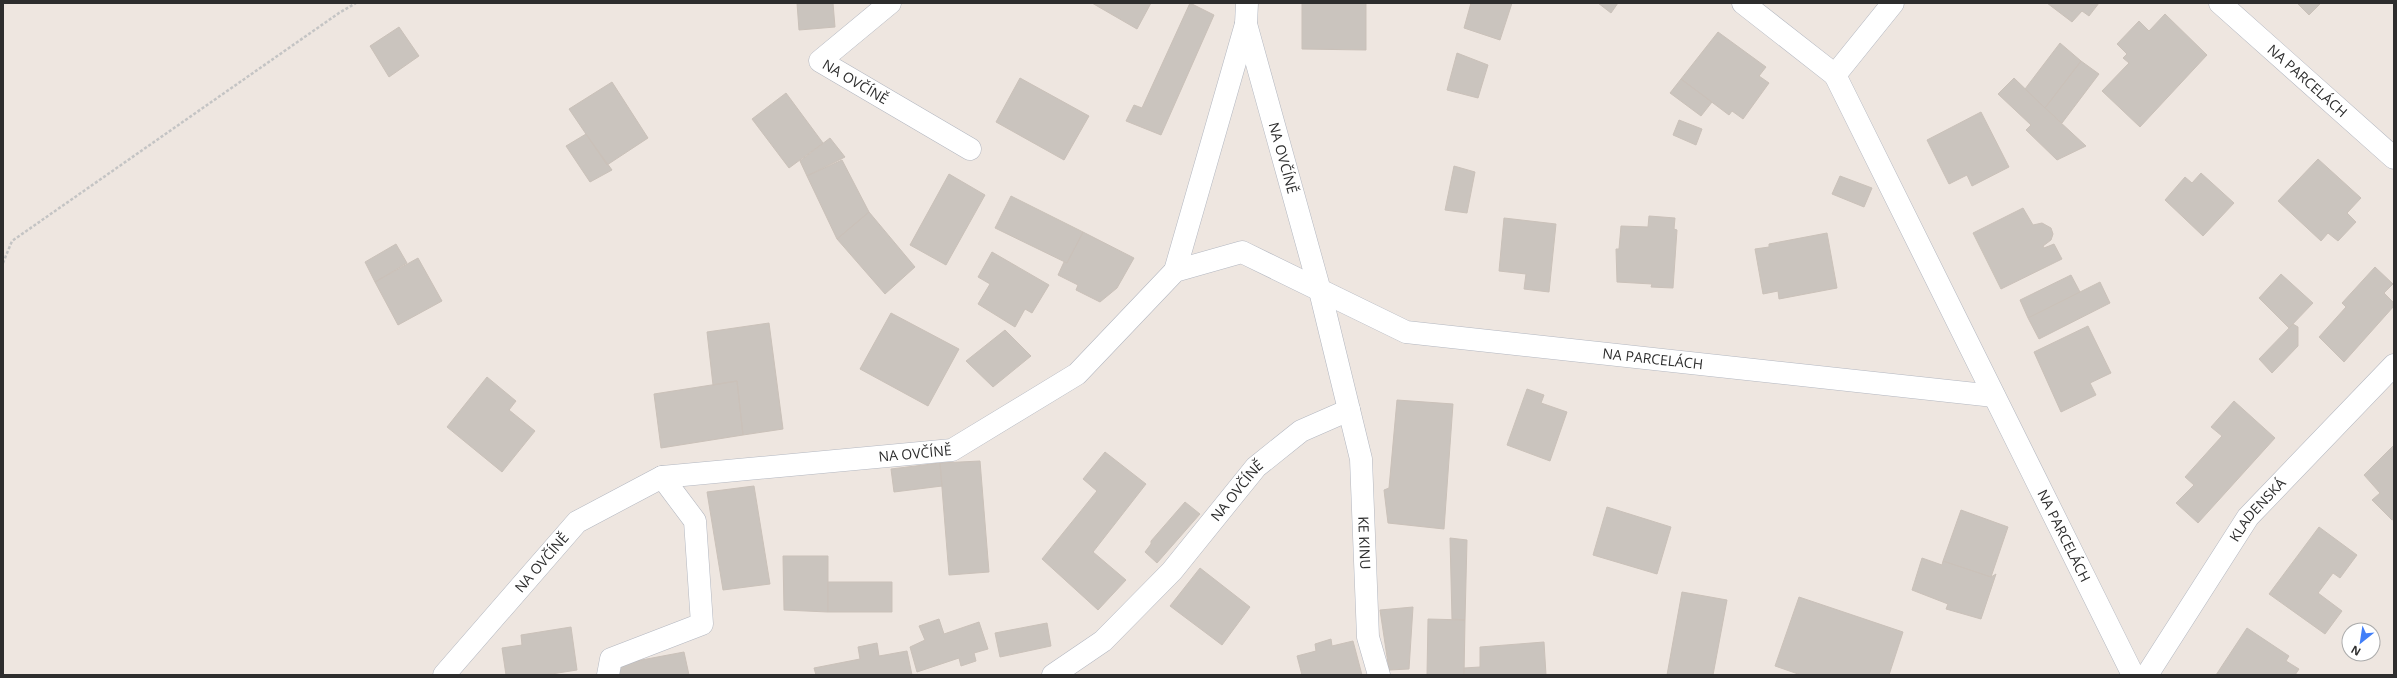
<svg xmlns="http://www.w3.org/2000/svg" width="2397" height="678" font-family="'Open Sans',sans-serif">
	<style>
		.building { fill: #cac4be; stroke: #cac1b9 }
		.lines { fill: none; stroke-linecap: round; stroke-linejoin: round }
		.street-casing { stroke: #b3b7c0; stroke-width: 23 }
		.secondary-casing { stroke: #b3b7c0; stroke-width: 23 }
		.path { stroke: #c4c4c4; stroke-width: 2.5; stroke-dasharray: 3 2; stroke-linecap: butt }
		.street { stroke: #fff; stroke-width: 22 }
		.secondary { stroke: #fff; stroke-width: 22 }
		.labels { text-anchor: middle; stroke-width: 3; stroke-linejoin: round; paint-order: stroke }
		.street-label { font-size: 14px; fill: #2d2d2d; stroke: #fff }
	</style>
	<rect width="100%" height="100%" fill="#eee6e0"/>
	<path class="building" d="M797,3H833L835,27L799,30Z
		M1092,3H1151L1137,29Z
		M1190,3L1214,15L1161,135L1126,121L1134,105L1142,108Z
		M1302,3H1366V50L1302,49Z
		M1471,3H1512L1500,40L1464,28Z
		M1598,3H1618L1611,13Z
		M2047,3H2099L2089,16L2082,11L2072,22Z
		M2297,3H2321L2309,15Z
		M2165,14L2207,55L2140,127L2102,91L2129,63L2123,58L2127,54L2117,44L2139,21L2149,31Z
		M399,27L419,56L389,77L370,46Z
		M1718,32L1766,67L1759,76L1769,83L1743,119L1732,111L1729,115L1681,79Z
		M2060,43L2081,61L2045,108L2025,89Z
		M1457,53L1488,65L1478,98L1447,90Z
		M2081,61L2099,74L2062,123L2045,108Z
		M1020,78L1089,116L1064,160L996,122Z
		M2014,78L2045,108L2086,146L2057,160L2026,130L2031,125L1998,94Z
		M1681,79L1712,102L1701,116L1670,93Z
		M612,82L648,138L607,165L569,109Z
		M786,93L823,143L789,168L752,119Z
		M1981,112L2009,167L1972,186L1967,175L1949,184L1927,140Z
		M1679,120L1702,129L1696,145L1673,135Z
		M586,134L612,170L590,182L566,146Z
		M830,138L845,157L807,176L800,161Z
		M2318,159L2361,198L2347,213L2356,222L2338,241L2328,233L2321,241L2278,201Z
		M842,160L869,212L837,239L807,176Z
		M1454,166L1475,172L1467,213L1445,210Z
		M2201,173L2234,203L2203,236L2165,200L2185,177L2192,183Z
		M949,174L985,195L946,265L910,245Z
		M1840,176L1872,188L1864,207L1832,194Z
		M1011,196L1083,232L1067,263L995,228Z
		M2023,208L2033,225L2042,223L2051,228L2053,234L2051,240L2043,246L2044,248L2054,244L2062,259L2001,289L1973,233Z
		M869,212L915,267L885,294L837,239Z
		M1649,216L1675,218L1674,229L1677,230L1673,288L1651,287L1652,284L1617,282L1616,249H1619L1621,226L1648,227Z
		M1504,218L1556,224L1549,292L1524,289L1526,274L1499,271Z
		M1083,232L1134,258L1117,288L1100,302L1076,290L1078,285L1058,275L1064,262L1067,263Z
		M1827,233L1837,288L1779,299L1778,291L1763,294L1755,249L1769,247V244Z
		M396,244L407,263L375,282L365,262Z
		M992,252L1049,285L1032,313L1025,309L1015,327L978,304L990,284L978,277Z
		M418,258L442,301L398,325L375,282Z
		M2375,267L2393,284L2384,293L2394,303V306L2344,362L2319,337L2346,307L2342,303Z
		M2281,274L2313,303L2289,328L2259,298Z
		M2071,275L2080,292L2028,318L2020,300Z
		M2100,282L2110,303L2039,339L2028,318Z
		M891,313L959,349L928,406L860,369Z
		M769,323L783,429L743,435L737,381L713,385L707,332Z
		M2293,324L2298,327V346L2272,373L2259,359Z
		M2088,326L2111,373L2090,383L2096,395L2061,412L2034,352Z
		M1005,330L1031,356L993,387L966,361Z
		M487,377L516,401L509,410L535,431L502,472L447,427Z
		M737,381L743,435L661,448L654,394Z
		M1527,389L1544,395L1541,403L1567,412L1550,461L1507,445Z
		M1397,400L1453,404L1444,529L1388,523L1384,490L1389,488Z
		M2234,401L2275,438L2198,523L2176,503L2194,485L2185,477L2222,436L2211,427Z
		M2394,445V519L2392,520L2372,500L2380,493L2364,475Z
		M1105,452L1146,484L1093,552L1126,580L1098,610L1042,559L1097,491L1083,479Z
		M980,461L989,572L949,575L940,463Z
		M940,463L942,486L894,492L891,469Z
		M754,486L770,584L723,590L707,492Z
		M1185,502L1200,514L1157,563L1145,552L1151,544V541Z
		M1607,507L1671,527L1657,574L1593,555Z
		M1961,510L2008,527L1991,577L1943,561Z
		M2319,527L2357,555L2340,578L2333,573L2318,593L2342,611L2325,634L2269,594Z
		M1450,538L1467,540L1465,620L1452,619Z
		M783,556H828V612L784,610Z
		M1922,558L1942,565L1943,561L1991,577L1996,574L1981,619L1946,609L1948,604L1912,590Z
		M1200,568L1250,607L1222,645L1170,606Z
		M828,582H892V612H828Z
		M1682,592L1727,600L1713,675H1667Z
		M1799,597L1903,632L1889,675H1801L1775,666Z
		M1413,607L1409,669L1389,670L1380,610Z
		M939,619L944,634L979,622L988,649L974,653L976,661L961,666L959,658L917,672L910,647L925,640L919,626Z
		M1428,619L1465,620L1464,675H1427Z
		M1047,623L1051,646L1000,657L995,633Z
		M571,627L577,670L545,675H506L502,648L522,645L521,635Z
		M2247,628L2289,656L2286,661L2299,669L2295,675H2216Z
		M1331,639L1332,646L1353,641L1362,675H1302L1297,656L1316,651L1315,644Z
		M1544,642L1546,675H1464V668L1480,667V647Z
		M877,643L879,656L907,651L912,675H816L814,668L860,659L858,647Z
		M684,652L689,675H615V665Z"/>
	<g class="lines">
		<defs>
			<g id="street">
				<path id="s1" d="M890,3L820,61L970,149"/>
				<path id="s2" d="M1247,3L1246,24L1320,291L1361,459L1368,637L1379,675"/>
				<path d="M1743,3L1835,75"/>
				<path id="s3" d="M1893,3L1835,75L2133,675"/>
				<path id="s4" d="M2220,3L2394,158"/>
				<path d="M1175,271L1246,24"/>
				<path id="s5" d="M444,675L577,522L662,477L952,450L1077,374L1175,271L1242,252L1406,332L1994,396"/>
				<path d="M608,675L611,659L702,624L695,521L662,477"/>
				<path id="s6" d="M1053,675L1103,641L1172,571L1256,467L1301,431L1349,410"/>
			</g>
			<g id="secondary">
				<path id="s7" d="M2147,675L2248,517L2394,365"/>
			</g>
		</defs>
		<use href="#street" class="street-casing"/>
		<use href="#secondary" class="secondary-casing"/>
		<path class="path" d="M3,263L12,241L339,13L356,3"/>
		<use href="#street" class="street"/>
		<use href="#secondary" class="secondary"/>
	</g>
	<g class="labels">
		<g class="street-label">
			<text dy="5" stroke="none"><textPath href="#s4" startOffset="117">NA PARCELÁCH</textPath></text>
			<text dy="5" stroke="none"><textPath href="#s1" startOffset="132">NA OVČÍNĚ</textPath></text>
			<text dy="5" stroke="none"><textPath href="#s2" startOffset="160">NA OVČÍNĚ</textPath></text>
			<text dy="5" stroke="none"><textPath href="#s5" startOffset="1379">NA PARCELÁCH</textPath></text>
			<text dy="5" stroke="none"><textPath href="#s5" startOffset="553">NA OVČÍNĚ</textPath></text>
			<text dy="5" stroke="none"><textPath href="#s6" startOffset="262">NA OVČÍNĚ</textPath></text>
			<text dy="5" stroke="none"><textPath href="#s7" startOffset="199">KLADENSKÁ</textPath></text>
			<text dy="5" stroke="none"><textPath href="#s3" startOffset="607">NA PARCELÁCH</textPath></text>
			<text dy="5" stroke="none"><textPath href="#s2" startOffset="555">KE KINU</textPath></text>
			<text dy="5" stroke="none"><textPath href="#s5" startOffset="149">NA OVČÍNĚ</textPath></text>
		</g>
	</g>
	<rect width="2397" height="678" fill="none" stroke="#2d2d2d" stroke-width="8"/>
	<g transform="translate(2361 642) rotate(210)"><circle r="19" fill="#ffffff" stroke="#ababab"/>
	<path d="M0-3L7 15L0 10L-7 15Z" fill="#427ff8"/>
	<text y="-6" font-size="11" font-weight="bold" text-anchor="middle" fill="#2d2d2d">N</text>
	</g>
</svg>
